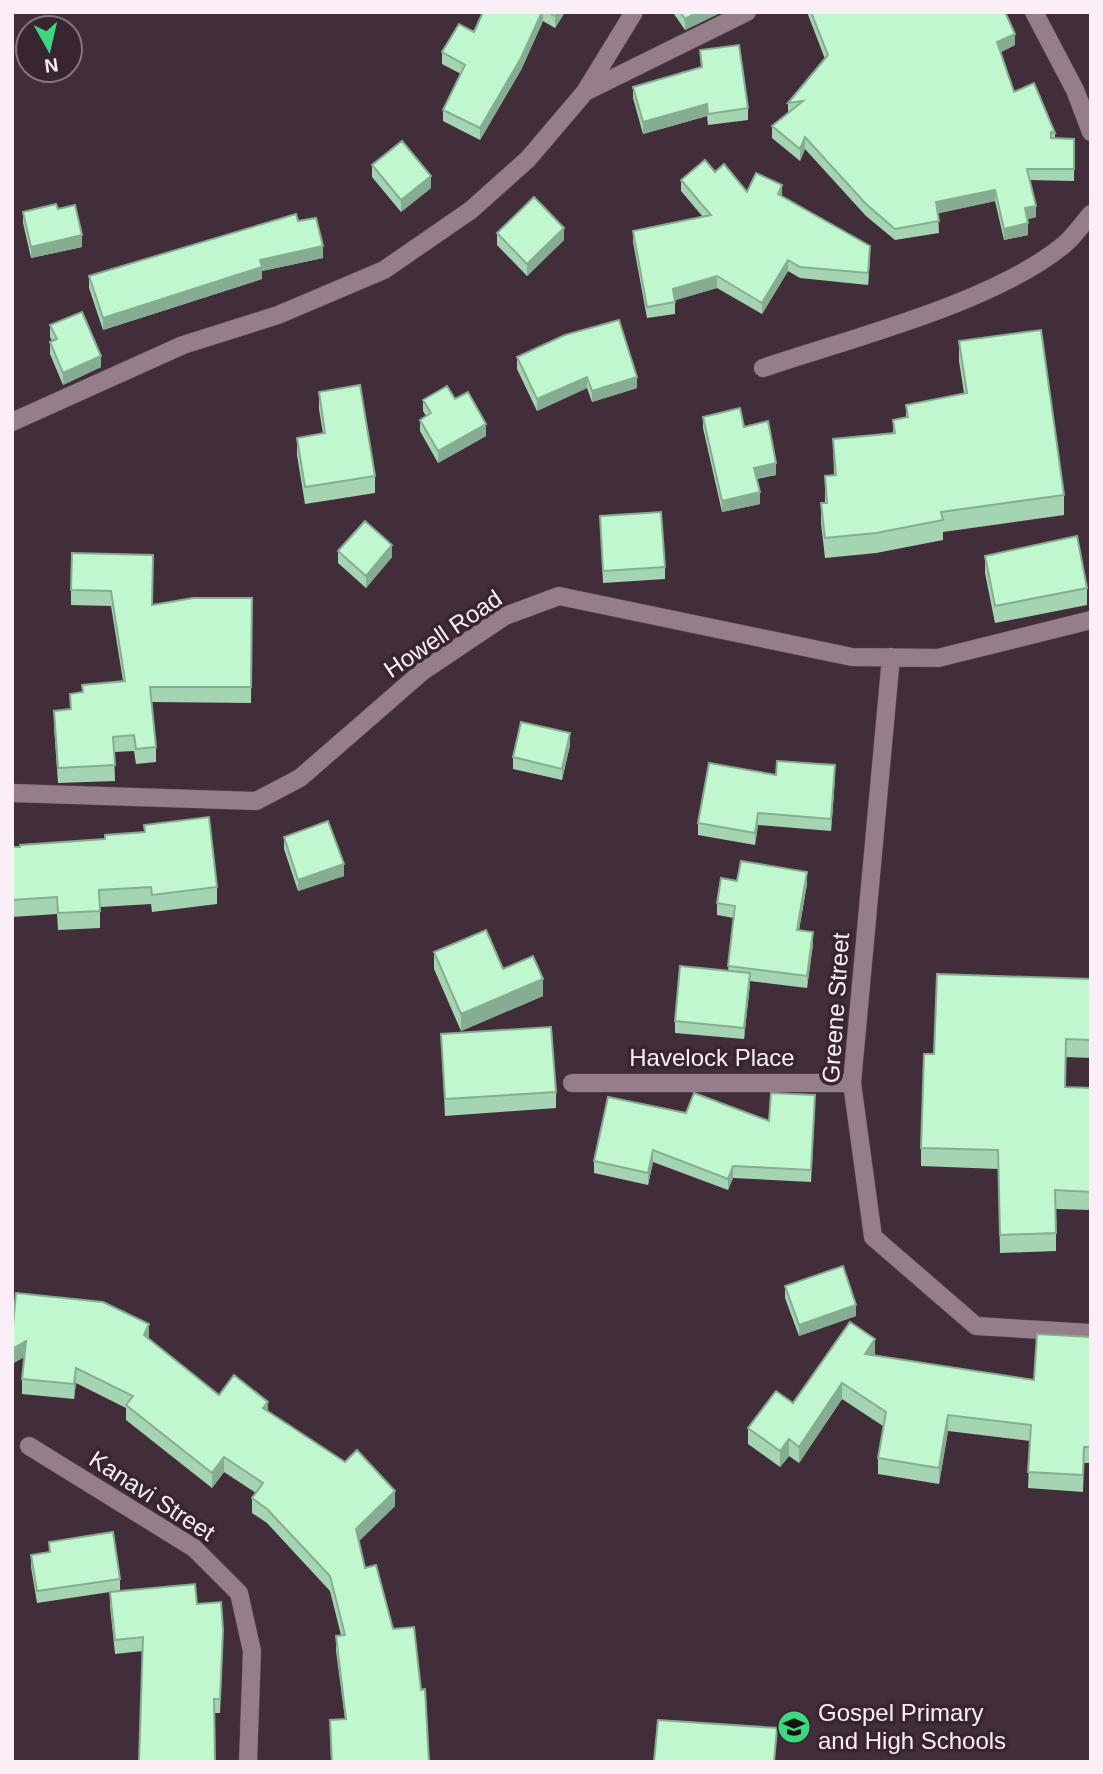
<svg xmlns="http://www.w3.org/2000/svg" width="1103" height="1774" font-family="Arial,sans-serif">
	<style>
		.lines { fill: none; stroke-linecap: round; stroke-linejoin: round }
		.minor-casing { stroke: #5b4a55; stroke-width: 19 }
		.minor { stroke: #957d8b; stroke-width: 18 }
		.wall { fill: #a5d4b2 }
		.shaded-wall { fill: #86ad91 }
		.building { fill: #c0f7cf; stroke: #86ad91; stroke-width: 2 }
		.labels { text-anchor: middle; stroke-width: 7; stroke-linejoin: round; paint-order: stroke }
		.street-label { font-size: 24px; fill: #fbeef6; stroke: #382531 }
		.poi-label { font-size: 24px; fill: #fbeef6; stroke: #382531; text-anchor: start }
	</style>
	<rect width="100%" height="100%" fill="#422e3b"/>
	<g class="lines">
		<defs>
			<path id="minor" d="M1034,12L1075,90L1091,132
				M585,92L747,12
				M763,368C851,338 997,302 1066,243C1075,235 1083,223 1091,214
				M12,422L183,345L278,315L384,270L471,210L528,159L585,92L634,12
				M891,657L852,1083L873,1237L976,1326L1091,1333
				M12,793L256,801L300,778L423,671L505,616L559,596L852,657L938,658L1091,620
				M572,1083H852
				M29,1446L194,1548L239,1593L252,1651L248,1762"/>
		</defs>
		<use href="#minor" class="minor-casing"/>
		<use href="#minor" class="minor"/>
	</g>
	<path class="wall" d="M483,12H565L555,28L543,21L521,70L480,140L443,121V110L461,74L442,64V52L474,32Z
		M674,12H722L685,30L674,14Z
		M807,12H1005L1015,45L1001,52L1014,92L1055,133V139H1074V181L1029,180L1036,217L1027,219L1028,235L1004,240L995,201L938,213L939,233L895,240L866,216L805,149L800,161L772,138V126L788,113V103L825,59Z
		M700,50L748,108V120L708,125L707,116L643,134L633,98V87L701,68Z
		M372,165L431,188L401,212L372,177Z
		M715,172L747,192L782,197L870,258L868,285L800,278L788,271L762,314L717,288L675,300V314L647,318L633,242V231L703,217L681,191V180Z
		M58,209L82,247L31,258L23,223V212Z
		M298,221L323,258L262,271V279L103,330L89,288V276Z
		M497,233L564,240L527,276L497,245Z
		M50,325L101,367L63,385L50,354V342L52,341L50,337Z
		M959,341L1064,495V515L943,532V540L876,553L825,558L821,523V503H825V476L834,475L833,439L893,433V420L906,417V405L964,393L959,361Z
		M517,357L637,388L592,402L587,388L537,411L517,369Z
		M319,392L375,476V493L305,504L297,455V438L323,434L319,409Z
		M455,399L486,436L438,463L420,431V420L426,416L423,411V400Z
		M703,417L744,427L776,475L757,479L760,504L722,512L703,428Z
		M600,516L665,567V579L603,583Z
		M338,551L392,557L366,588L338,563Z
		M985,556L1087,588V605L995,623L985,573Z
		M153,571L152,605L252,598L251,703L152,702L156,747V762L136,764L134,751L114,752L115,781L58,783L54,726V711L70,709V694L82,692V685L123,681L111,606L71,605V590Z
		M570,745L562,780L513,769V757Z
		M776,775L835,777L831,831L758,825L755,845L698,835V823Z
		M144,825L217,887V904L152,912L151,904L100,907V928L58,930L57,914L12,917V847L105,839V835L144,832Z
		M284,837L344,876L298,891L284,849Z
		M737,881L807,884L799,930L813,944L807,988L750,981L744,1039L675,1033V1021L728,971L734,918L717,915V903Z
		M434,952L543,996L461,1031L434,969Z
		M1091,979V1058L1066,1057L1065,1087L1091,1088V1210L1056,1209V1251L1000,1253L998,1169L921,1166V1148L934,1054Z
		M441,1034L556,1092V1108L445,1116Z
		M815,1107L811,1182L733,1178L728,1190L653,1162L648,1185L594,1173V1161L686,1113L769,1121Z
		M785,1286L856,1316L799,1336L785,1298Z
		M12,1336L149,1339L219,1395L268,1411L395,1506L359,1541L365,1568L393,1629L429,1762H331L330,1720L345,1719L336,1651V1636L341,1635L330,1591L267,1523L252,1513V1498L256,1493L224,1472L212,1488L126,1420V1408L76,1383L74,1399L22,1394V1379L24,1357L12,1364Z
		M1091,1337V1463H1084L1083,1492L1028,1488L1030,1441L948,1431L939,1484L878,1474V1458L883,1426L842,1399L799,1463L789,1456L780,1467L748,1444V1428L793,1403L875,1355L1034,1380Z
		M49,1542L120,1579V1591L197,1604L223,1644L220,1713H215L143,1651L115,1654L110,1606V1592L37,1603L31,1567V1555L49,1553Z"/>
	<path class="shaded-wall" d="M542,12H543V21L521,70L480,140V128Z
		M558,12H565L555,28V16Z
		M698,12H722L685,30V19Z
		M1015,34V45L997,54V42Z
		M707,104V116L643,134V122Z
		M805,137V149L800,161V149Z
		M431,176V188L401,212V200Z
		M782,185V197L778,194Z
		M995,190V201L936,214V202Z
		M1036,206V217L1025,220V208Z
		M1028,223V235L1004,240V229Z
		M564,228V240L527,276V264Z
		M82,235V247L31,258V247Z
		M323,246V258L262,271V279L103,330V318L260,260Z
		M870,246V258L868,285V273Z
		M788,260V271L762,314V303Z
		M717,276V288L673,301V289Z
		M101,356V367L63,385V373Z
		M587,377V388L537,411V399Z
		M637,377V388L592,402V391Z
		M486,424V436L438,463V451Z
		M776,463V475L754,479V468Z
		M760,492V504L722,512V501Z
		M392,545V557L366,588V576Z
		M570,733V745L562,780V769Z
		M835,765V777L831,831V819Z
		M758,813V825L755,845V833Z
		M344,864V876L298,891V880Z
		M807,872V884L797,942V930Z
		M813,932V944L807,988V976Z
		M750,973V985L744,1039V1028Z
		M543,979V996L461,1031V1014Z
		M653,1150V1162L648,1185V1173Z
		M733,1166V1178L728,1190V1179Z
		M856,1305V1316L799,1336V1325Z
		M149,1324V1339L144,1335Z
		M875,1339V1355L865,1371V1354Z
		M26,1341V1356L12,1364V1349Z
		M76,1368V1383L74,1399V1384Z
		M842,1383V1399L799,1463V1447Z
		M268,1402V1417L263,1408Z
		M948,1415V1431L939,1484V1468Z
		M789,1439V1456L780,1467V1451Z
		M224,1457V1472L212,1488V1473Z
		M395,1491V1506L356,1544V1529Z"/>
	<path class="building" d="M483,12H542L521,58L480,128L443,110L465,65L442,52L459,24L474,32Z
		M548,12H558L555,16Z
		M680,12H698L685,19Z
		M811,12H1005L1015,34L997,42L1014,92L1034,83L1055,133L1051,132V138L1074,139V169H1027L1036,206L1025,208L1028,223L1004,229L995,190L936,202L939,221L895,229L866,204L805,137L800,149L772,126L803,101L788,103L828,55Z
		M739,45L748,108L708,114L707,104L643,122L633,87L702,67L700,50Z
		M402,141L431,176L401,200L372,165Z
		M705,160L715,172L724,164L747,192L756,173L782,185L778,194L870,246L868,273L800,267L788,260L762,303L717,276L673,289L675,302L647,307L633,231L711,215L681,180Z
		M534,197L564,228L527,264L497,233Z
		M56,204L58,209L75,205L82,235L31,247L23,212Z
		M296,214L298,221L316,218L323,246L260,260L262,267L103,318L89,276Z
		M82,312L101,356L63,373L50,342L57,339L50,325Z
		M619,320L637,377L592,391L587,377L537,399L517,357L565,335Z
		M1041,330L1064,495L941,512L943,520L876,533L825,538L821,503H827L825,476L836,475L833,439L895,433L893,420L908,417L906,405L967,393L959,341Z
		M360,385L375,476L305,487L297,438L325,433L319,392Z
		M447,386L455,399L468,392L486,424L438,451L420,420L431,413L423,400Z
		M740,408L744,427L768,421L776,463L754,468L760,492L722,501L703,417Z
		M661,512L665,567L603,571L600,516Z
		M365,521L392,545L366,576L338,551Z
		M1077,536L1087,588L995,606L985,556Z
		M72,553L153,555L152,605L193,598H252L251,687H150L156,747L136,749L134,735L113,737L115,765L58,768L54,711L71,709L70,694L83,692L82,685L125,681L111,591L71,590Z
		M521,722L570,733L562,769L513,757Z
		M777,761L835,765L831,819L758,813L755,833L698,823L709,763L776,775Z
		M209,817L217,887L152,895L151,887L99,890L100,911L58,913L57,897L12,900V847H20V845L105,839V835L145,832L144,825Z
		M328,821L344,864L298,880L284,837Z
		M741,861L807,872L797,930L813,932L807,976L728,966L735,906L717,903L721,878L737,881Z
		M486,930L503,969L533,956L543,979L461,1014L434,952Z
		M680,966L750,973L744,1028L675,1021Z
		M937,974L1091,979V1040L1066,1039L1065,1087L1091,1088V1192L1055,1190L1056,1233L1000,1235L998,1150L921,1148L924,1054H934Z
		M551,1027L556,1092L445,1099L441,1034Z
		M694,1093L769,1121L771,1093L815,1095L811,1170L733,1166L728,1179L653,1150L648,1173L594,1161L608,1097L686,1113Z
		M843,1266L856,1305L799,1325L785,1286Z
		M16,1293L103,1302L149,1324L144,1335L219,1395L234,1375L268,1402L263,1408L345,1462L357,1450L395,1491L356,1529L365,1568L376,1565L393,1629L414,1627L421,1690L425,1689L429,1762H332L330,1720L346,1719L336,1636L345,1635L330,1576L267,1509L252,1498L263,1483L224,1457L212,1473L126,1405L133,1396L76,1368L74,1384L22,1379L26,1341L12,1349V1336Z
		M850,1322L875,1339L865,1354L1034,1380L1037,1334L1091,1337V1447H1084L1083,1475L1028,1472L1031,1425L948,1415L939,1468L878,1458L886,1412L842,1383L799,1447L789,1439L780,1451L748,1428L776,1391L793,1403Z
		M113,1532L120,1579L37,1591L31,1555L50,1552L49,1542Z
		M195,1584L197,1604L221,1602L223,1630L220,1699H214L215,1762H139L143,1637L115,1640L110,1592Z
		M658,1720L777,1728L774,1762H654Z"/>
	<defs>
		<symbol id="school-disc" viewBox="-11 -11 22 22"><circle r="9.5" fill="#3cd77e" stroke="#382531"/><path d="M0-5L7-2L0 1L-7-2ZM-4 1L0 2.5L4 1V4Q0 6-4 4Z" fill="#111"/></symbol>
	</defs>
	<g fill-rule="evenodd">
		<use href="#school-disc" x="775" y="1708" width="38" height="38"/>
	</g>
	<g class="labels">
		<g class="street-label">
			<text transform="translate(443 634) rotate(-34)" y="8">Howell Road</text>
			<text transform="translate(836 1008) rotate(-86)" y="8">Greene Street</text>
			<text x="712" y="1066">Havelock Place</text>
			<text transform="translate(152 1496) rotate(33)" y="8">Kanavi Street</text>
		</g>
		<g class="poi-label">
			<text x="818" y="1721">Gospel Primary<tspan x="818" dy="28">and High Schools</tspan></text>
		</g>
	</g>
	<rect width="1103" height="1774" fill="none" stroke="#fbeef6" stroke-width="28"/>
	<g transform="translate(49 49) rotate(172)"><circle r="33" fill="#382531" stroke="#867580" stroke-width="2"/>
	<path d="M0-5L12 26L0 18L-12 26Z" fill="#3cd77e"/>
	<text y="-10" font-size="19" font-weight="bold" text-anchor="middle" fill="#fbeef6">N</text>
	</g>
</svg>
